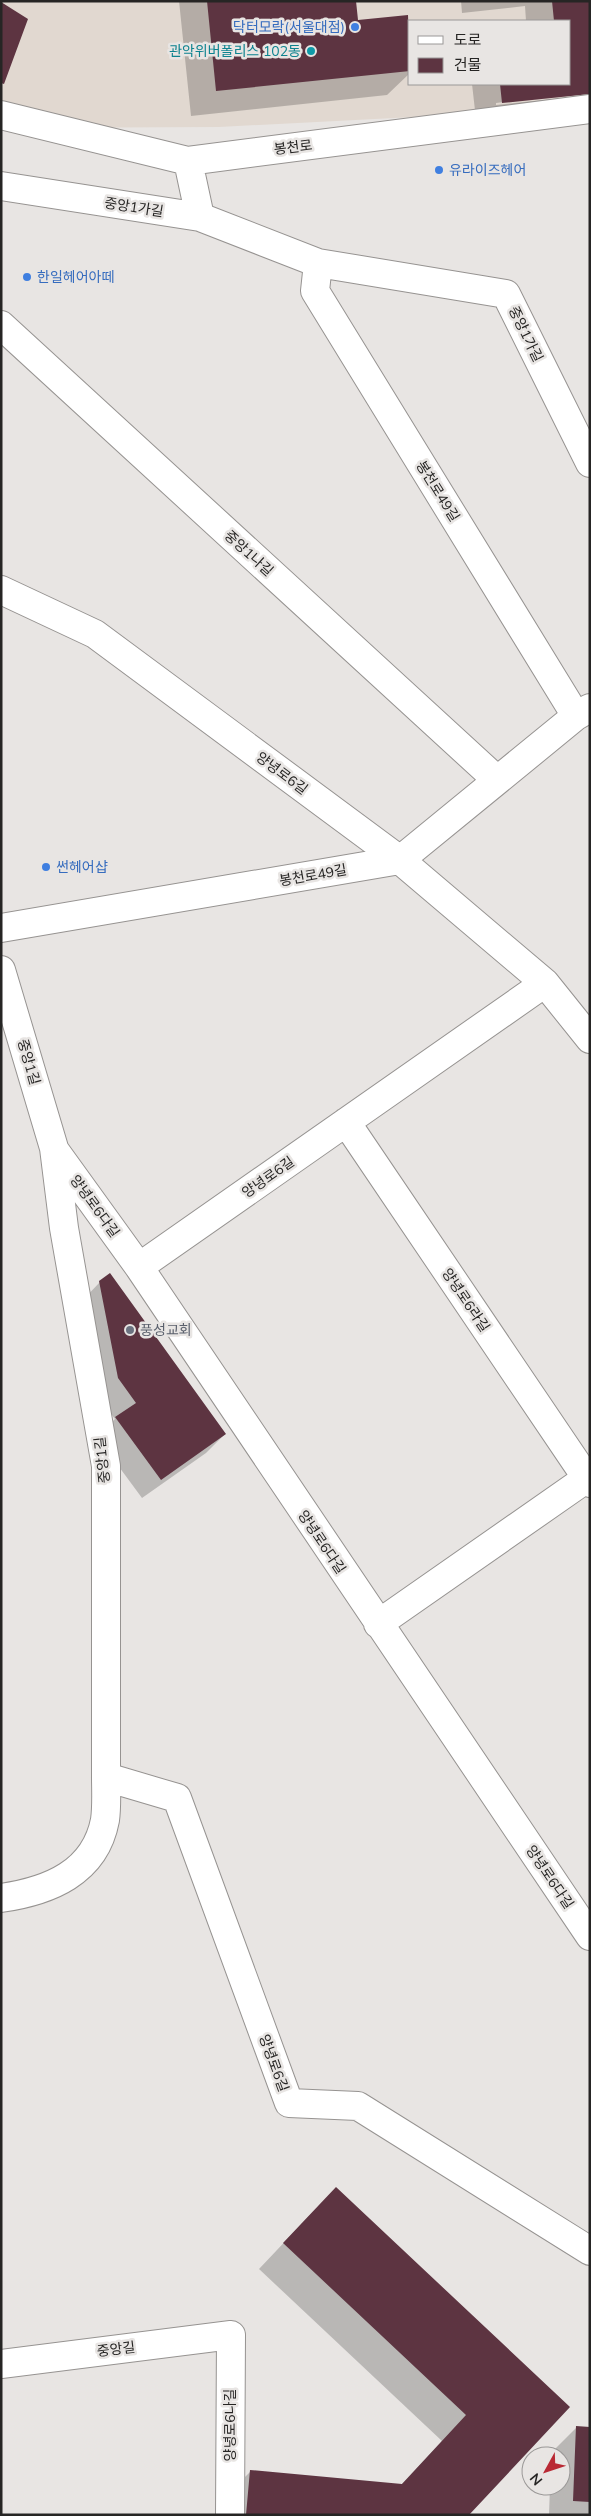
<svg xmlns="http://www.w3.org/2000/svg" width="591" height="2516" font-family="Mulish,'Noto Sans KR',sans-serif">
	<style>
		.built { fill: #e1d8d0; fill-rule: evenodd }
		.shadow { fill: #0003 }
		.building { fill: #5d3441 }
		.lines { fill: none; stroke-linecap: round; stroke-linejoin: round }
		.minor-casing { stroke: #969391; stroke-width: 30 }
		.minor { stroke: #fff; stroke-width: 28 }
		.shop-dot { fill: #3f7fe0; stroke: #e8e5e3; stroke-width: 2 }
		.culture-dot { fill: #0f9aa8; stroke: #e8e5e3; stroke-width: 2 }
		.worship-dot { fill: #6b7280; stroke: #e8e5e3; stroke-width: 2 }
		.labels { text-anchor: middle; stroke-width: 5; stroke-linejoin: round; paint-order: stroke }
		.shop-label { font-size: 14px; fill: #366cbe; stroke: #e8e5e3; text-anchor: start }
		.culture-label { font-size: 14px; fill: #0d838f; stroke: #e8e5e3; text-anchor: end }
		.street-label { font-size: 14px; fill: #262524; stroke: #e8e5e3 }
		.worship-label { font-size: 14px; fill: #5b616d; stroke: #e8e5e3; text-anchor: start }
	</style>
	<rect width="100%" height="100%" fill="#e8e5e3"/>
	<path class="built" d="M1,1H590V108L219,127L1,128ZM410,21H570V84H410Z"/>
	<path class="shadow" d="M179,1H354L357,22L407,17L410,73L387,95L191,116Z
		M461,1H590V92L496,103V105L590,95V116L477,128L472,84H570V21H526L525,6L462,13Z
		M100,1282L225,1434L206,1453L142,1498L97,1437L115,1419L99,1398L81,1302Z
		M311,2214L568,2407L468,2515H223L225,2497L250,2472L401,2485L442,2441L259,2269Z
		M577,2427L590,2428V2515H549L550,2486H561V2456H551V2453Z"/>
	<path class="building" d="M207,1H356L358,20L408,15L410,71L216,91Z
		M552,1H590V94L502,103L500,84H570V21H554Z
		M1,2L28,19L4,84L1,83Z
		M110,1273L226,1434L161,1480L115,1417L136,1403L118,1378L99,1281Z
		M336,2187L570,2407L469,2515H246L250,2470L402,2484L466,2415L283,2243Z
		M576,2426L590,2427V2502L573,2501Z"/>
	<g class="lines">
		<defs>
			<path id="minor" d="M1,115L188,161L590,109
				M188,161L200,217
				M1,186L200,217L318,263L315,291L576,716
				M318,263L506,294L590,463
				M1,325L497,780
				M1,590L95,634L400,860L545,983L590,1039
				M1,928L400,860L576,716L590,708
				M1,970L54,1148L64,1228L106,1466V1777C106,1791 107,1806 105,1820C95,1873 49,1891 1,1898
				M346,1122L590,1483
				M56,1152L139,1267L590,1936
				M139,1267L545,983
				M378,1624L590,1476
				M106,1777L177,1798L289,2103L358,2106L590,2251
				M1,2364L231,2335L230,2515"/>
		</defs>
		<use href="#minor" class="minor-casing"/>
		<use href="#minor" class="minor"/>
	</g>
	<g class="shop-dot">
		<circle cx="355" cy="27" r="5"/>
		<circle cx="439" cy="170" r="5"/>
		<circle cx="27" cy="277" r="5"/>
		<circle cx="46" cy="867" r="5"/>
	</g>
	<circle class="culture-dot" cx="311" cy="51" r="5"/>
	<circle class="worship-dot" cx="130" cy="1330" r="5"/>
	<g class="labels">
		<g class="shop-label">
			<text x="345" y="32" text-anchor="end">닥터모락(서울대점)</text>
			<text x="449" y="175">유라이즈헤어</text>
			<text x="37" y="282">한일헤어아떼</text>
			<text x="56" y="872">썬헤어샵</text>
		</g>
		<g class="culture-label">
			<text x="301" y="56">관악위버폴리스 102동</text>
		</g>
		<g class="street-label">
			<text transform="translate(293 147) rotate(-7)" y="5">봉천로</text>
			<text transform="translate(134 207) rotate(9)" y="5">중앙1가길</text>
			<text transform="translate(526 334) rotate(64)" y="5">중앙1가길</text>
			<text transform="translate(438 491) rotate(58)" y="5">봉천로49길</text>
			<text transform="translate(249 553) rotate(42)" y="5">중앙1나길</text>
			<text transform="translate(282 773) rotate(37)" y="5">양녕로6길</text>
			<text transform="translate(313 875) rotate(-10)" y="5">봉천로49길</text>
			<text transform="translate(29 1062) rotate(74)" y="5">중앙1길</text>
			<text transform="translate(268 1177) rotate(-35)" y="5">양녕로6길</text>
			<text transform="translate(95 1206) rotate(54)" y="5">양녕로6다길</text>
			<text transform="translate(466 1300) rotate(56)" y="5">양녕로6라길</text>
			<text transform="translate(102 1460) rotate(-96)" y="5">중앙1길</text>
			<text transform="translate(322 1542) rotate(56)" y="5">양녕로6다길</text>
			<text transform="translate(550 1877) rotate(56)" y="5">양녕로6다길</text>
			<text transform="translate(274 2063) rotate(70)" y="5">양녕로6길</text>
			<text transform="translate(116 2349) rotate(-7)" y="5">중앙길</text>
			<text transform="translate(230 2425) rotate(-90)" y="5">양녕로6나길</text>
		</g>
		<g class="worship-label">
			<text x="140" y="1335">풍성교회</text>
		</g>
	</g>
	<rect width="591" height="2516" fill="none" stroke="#262524" stroke-width="5"/>
	<rect x="408" y="20" width="162" height="65" fill="#e8e5e3" stroke="#9a9897"/>
	<rect x="418" y="36" width="25" height="8" fill="#ffffff" stroke="#9a9897"/>
	<text x="454" y="45" font-size="15" fill="#262524">도로</text>
	<rect x="418" y="58" width="25" height="15" fill="#5d3441" stroke="#9a9897"/>
	<text x="454" y="70" font-size="15" fill="#262524">건물</text>
	<g transform="translate(546 2471) rotate(230)"><circle r="24" fill="#e8e5e3" stroke="#9a9897"/>
	<path d="M0-4L9 19L0 12L-9 19Z" fill="#b92934"/>
	<text y="-8" font-size="14" font-weight="bold" text-anchor="middle" fill="#262524">N</text>
	</g>
</svg>
